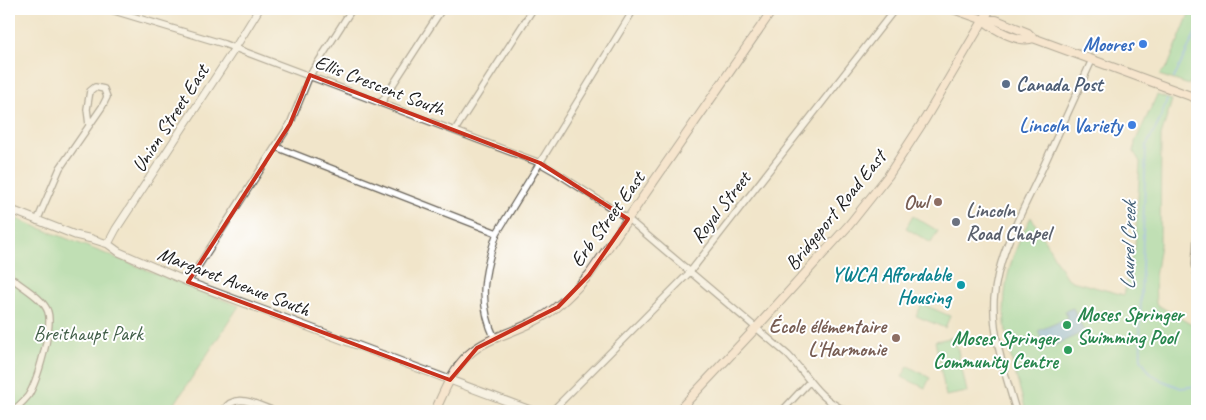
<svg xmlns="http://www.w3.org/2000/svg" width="1206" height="420" font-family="Caveat,sans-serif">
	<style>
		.green { fill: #85d89a; stroke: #507a5b }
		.water { fill: #71b0e4; stroke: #466680 }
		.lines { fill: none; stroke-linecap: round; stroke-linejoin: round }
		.stream { stroke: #71b0e4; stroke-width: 2 }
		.minor-casing { stroke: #676259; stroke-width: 8 }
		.tertiary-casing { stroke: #676259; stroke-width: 9 }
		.secondary-casing { stroke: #676259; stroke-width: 10 }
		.minor { stroke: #fff; stroke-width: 5.5 }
		.tertiary { stroke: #fff; stroke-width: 7 }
		.secondary { stroke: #fde4d1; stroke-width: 8 }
		.marked { fill: none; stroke: #c8321e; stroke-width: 4; stroke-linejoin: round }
		.shop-dot { fill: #3f7fe0; stroke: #fff; stroke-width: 2 }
		.service-dot { fill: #5c6f8a; stroke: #fff; stroke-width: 2 }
		.education-dot { fill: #8d6e63; stroke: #fff; stroke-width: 2 }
		.worship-dot { fill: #6b7280; stroke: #fff; stroke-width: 2 }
		.culture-dot { fill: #0f9aa8; stroke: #fff; stroke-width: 2 }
		.leisure-dot { fill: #2e9e5b; stroke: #fff; stroke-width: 2 }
		.labels { text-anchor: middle; stroke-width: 4; stroke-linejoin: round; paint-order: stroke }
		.shop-label { font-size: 20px; font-weight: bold; fill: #366cbe; stroke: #fff; text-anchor: end }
		.service-label { font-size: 20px; font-weight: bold; fill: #4e5e75; stroke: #fff; text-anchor: start }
		.street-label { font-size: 20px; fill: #1c1c1c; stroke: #fff }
		.education-label { font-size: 20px; font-weight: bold; fill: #785e54; stroke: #fff; text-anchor: end }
		.worship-label { font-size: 20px; font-weight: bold; fill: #5b616d; stroke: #fff; text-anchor: start }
		.culture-label { font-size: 20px; font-weight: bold; fill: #0d838f; stroke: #fff; text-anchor: end }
		.leisure-label { font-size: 20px; font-weight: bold; fill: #27864d; stroke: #fff; text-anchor: start }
		.park-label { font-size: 20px; fill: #415e48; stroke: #fff }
		.water-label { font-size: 21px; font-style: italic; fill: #425f76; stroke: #fff }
	</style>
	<rect width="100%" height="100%" fill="#fff"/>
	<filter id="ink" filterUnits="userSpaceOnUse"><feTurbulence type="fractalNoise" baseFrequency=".02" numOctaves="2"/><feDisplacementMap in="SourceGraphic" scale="10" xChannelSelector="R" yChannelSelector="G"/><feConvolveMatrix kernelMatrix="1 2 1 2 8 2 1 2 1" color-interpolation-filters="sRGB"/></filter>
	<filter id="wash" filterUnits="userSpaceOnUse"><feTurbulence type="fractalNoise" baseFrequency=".0096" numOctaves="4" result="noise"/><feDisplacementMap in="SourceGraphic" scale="20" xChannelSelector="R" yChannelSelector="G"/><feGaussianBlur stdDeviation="1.12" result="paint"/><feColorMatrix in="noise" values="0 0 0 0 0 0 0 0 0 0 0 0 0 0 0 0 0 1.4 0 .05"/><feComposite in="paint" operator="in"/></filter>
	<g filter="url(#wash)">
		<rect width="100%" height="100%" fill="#f1e5ca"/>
		<path class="green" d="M1191,9H1197V66L1189,85L1159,75L1168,66Z
			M1157,95L1172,100L1161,136L1160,244L1155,277L1156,304L1197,328V411H1026C1015,371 999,329 1006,286C1009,262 1020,238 1031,217L1066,277L1072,281L1124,295L1132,255L1135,247L1140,162L1134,152L1135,142Z
			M9,216L239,306L170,411H9Z
			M913,216L938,231L931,243L906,228Z
			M922,304L950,316L945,328L916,316Z
			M955,337L967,392L946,396L935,341Z
			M908,366L930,378L925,388L902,377Z"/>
		<path class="water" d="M1073,308L1084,332L1046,349L1038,331L1068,318L1065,311Z"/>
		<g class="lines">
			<path class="stream" d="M1174,78L1197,30
				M1167,100L1159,122L1146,146L1140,325L1141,359L1150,373L1163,381L1181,388L1197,386"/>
		</g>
	</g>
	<g filter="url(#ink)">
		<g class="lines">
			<defs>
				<path id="minor" d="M108,9L224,44L540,163L554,171L628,219L788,355C810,378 815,396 846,411
					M9,14L12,9
					M381,103L442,9
					M455,130L533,9
					M276,147L497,233
					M37,221L60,168L102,107L107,97L104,89L95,87L90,91L87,109L89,125
					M1197,236L1195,264L1197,275
					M9,276C19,285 44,298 48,312C53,328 37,382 28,396C23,402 17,408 11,411
					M188,282L290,124L310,75L352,9
					M495,339C477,301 484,271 497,233L634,9
					M223,411C235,391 258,405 274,411
					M552,411L690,272L895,9
					M782,411L809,382
					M1016,411C1006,376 992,337 994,299C997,257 1020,216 1038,178C1056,139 1074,99 1092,60"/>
				<path id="tertiary" d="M9,209L75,235L92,239L108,244L119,252L188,282L533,411
					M108,244L116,229L235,48L259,9"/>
				<path id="secondary" d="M953,9L984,20H996L1028,33L1033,38L1196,98L1197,100
					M984,20C993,29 1020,44 1033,38
					M435,411C444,392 452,370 468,355C486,338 512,333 533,322C556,311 572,293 589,275L773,9
					M678,411L756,328L849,225L888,176L925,119L990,9"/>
			</defs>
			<use href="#minor" class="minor-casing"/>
			<use href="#tertiary" class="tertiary-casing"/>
			<use href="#secondary" class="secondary-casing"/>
			<use href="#minor" class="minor"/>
			<use href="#tertiary" class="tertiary"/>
			<use href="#secondary" class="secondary"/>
		</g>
	</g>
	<path d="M0 0H1206V420H0ZM310,75L540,163L628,219L589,275L558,307L477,348L450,380L188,282L290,124Z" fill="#f1e5ca" fill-opacity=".55" fill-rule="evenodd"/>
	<path class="marked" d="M310,75L540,163L628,219L589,275L558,307L477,348L450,380L188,282L290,124Z"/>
	<g class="shop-dot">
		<circle cx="1143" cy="44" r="5"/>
		<circle cx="1132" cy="125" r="5"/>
	</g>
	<circle class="service-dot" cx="1006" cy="84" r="5"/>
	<g class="education-dot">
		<circle cx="938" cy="202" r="5"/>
		<circle cx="896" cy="338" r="5"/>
	</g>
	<circle class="worship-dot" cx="956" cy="222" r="5"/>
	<circle class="culture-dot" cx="961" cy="285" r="5"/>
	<g class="leisure-dot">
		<circle cx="1067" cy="325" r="5"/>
		<circle cx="1068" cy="350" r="5"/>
	</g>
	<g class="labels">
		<g class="shop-label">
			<text x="1133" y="51">Moores</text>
			<text x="1122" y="132">Lincoln Variety</text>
		</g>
		<g class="service-label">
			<text x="1016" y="91">Canada Post</text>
		</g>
		<g class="street-label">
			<text transform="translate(380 85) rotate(21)" y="7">Ellis Crescent South</text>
			<text transform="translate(170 118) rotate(-57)" y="7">Union Street East</text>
			<text transform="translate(720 207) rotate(-52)" y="7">Royal Street</text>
			<text transform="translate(835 210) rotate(-51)" y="7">Bridgeport Road East</text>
			<text transform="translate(607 219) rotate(-54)" y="7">Erb Street East</text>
			<text transform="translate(234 281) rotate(21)" y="7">Margaret Avenue South</text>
		</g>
		<g class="education-label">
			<text x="928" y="209">Owl</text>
			<text x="886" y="333">École élémentaire<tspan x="886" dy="23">L'Harmonie</tspan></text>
		</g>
		<g class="worship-label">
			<text x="966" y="217">Lincoln<tspan x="966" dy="23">Road Chapel</tspan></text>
		</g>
		<g class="culture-label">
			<text x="951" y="281">YWCA Affordable<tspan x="951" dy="23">Housing</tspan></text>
		</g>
		<g class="leisure-label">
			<text x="1077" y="321">Moses Springer<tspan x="1077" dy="23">Swimming Pool</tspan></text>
			<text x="1058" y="345" text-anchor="end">Moses Springer<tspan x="1058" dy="23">Community Centre</tspan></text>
		</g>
		<g class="park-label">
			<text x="88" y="340">Breithaupt Park</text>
		</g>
		<g class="water-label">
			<text transform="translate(1128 246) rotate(-89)" y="7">Laurel Creek</text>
		</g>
	</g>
	<rect width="1206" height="420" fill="none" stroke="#fff" stroke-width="30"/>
</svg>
